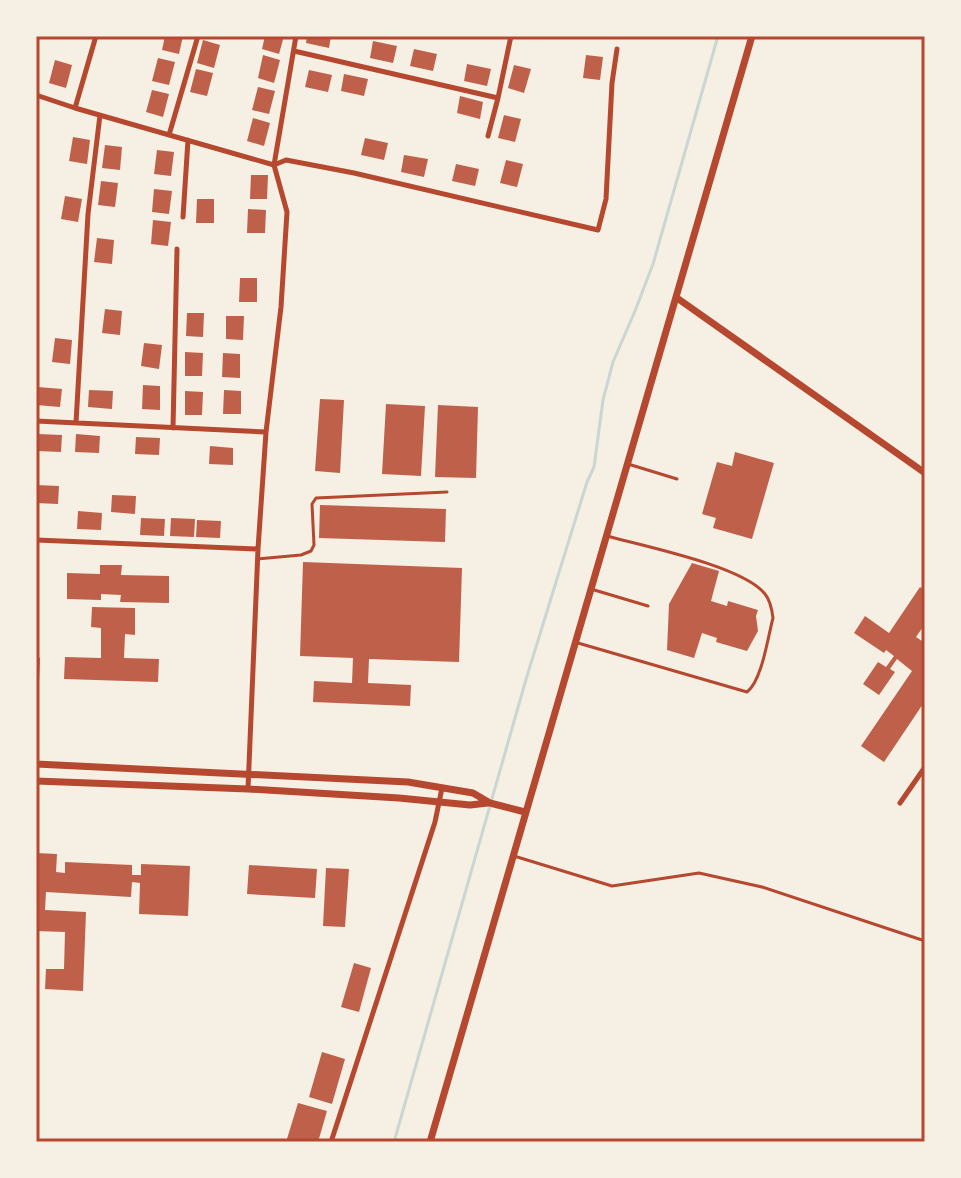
<svg xmlns="http://www.w3.org/2000/svg" width="961" height="1178" font-family="Signika,sans-serif">
	<style>
		.lines { fill: none; stroke-linecap: round; stroke-linejoin: round }
		.stream { stroke: #c9d6d2; stroke-width: 3 }
		.building { fill: #bf614a }
		.service { stroke: #b5482f; stroke-width: 3 }
		.minor { stroke: #b5482f; stroke-width: 5 }
		.tertiary { stroke: #b5482f; stroke-width: 7 }
		.secondary { stroke: #b5482f; stroke-width: 7 }
		.neatline { fill: none; stroke: #b5482f; stroke-width: 3 }
	</style>
	<rect width="100%" height="100%" fill="#f6efe4"/>
	<g class="lines">
		<path class="stream" d="M394,1142L527,676L587,482L594,467L603,400L613,362L635,311L653,264L718,36"/>
	</g>
	<path class="building" d="M165,36H183L179,54L162,50Z
		M265,36H284L279,54L262,49Z
		M307,36H331L329,48L306,43Z
		M203,40L220,45L214,68L197,63Z
		M373,41L397,46L393,63L370,58Z
		M414,49L437,54L433,71L410,66Z
		M263,55L280,60L274,83L258,78Z
		M586,55L603,57L600,80L583,78Z
		M158,58L175,62L169,85L152,81Z
		M55,60L72,65L66,88L49,83Z
		M467,64L491,69L487,86L464,81Z
		M514,65L531,69L524,93L508,88Z
		M196,69L213,73L207,96L190,92Z
		M309,70L332,75L328,92L305,87Z
		M344,74L368,79L364,96L341,91Z
		M258,87L275,91L269,114L252,110Z
		M152,90L169,94L163,117L146,112Z
		M460,96L483,102L480,119L457,113Z
		M504,115L521,119L515,142L498,138Z
		M253,118L270,123L264,146L247,141Z
		M73,137L90,140L87,164L69,161Z
		M365,138L388,143L384,160L361,155Z
		M105,145L122,147L120,170L102,168Z
		M157,150L174,152L171,176L154,174Z
		M404,155L428,159L424,177L401,172Z
		M506,160L523,164L517,187L500,183Z
		M456,164L479,169L475,186L452,181Z
		M251,175H268L267,199H250Z
		M101,181L118,183L115,207L98,205Z
		M154,189L172,191L169,214L152,212Z
		M65,196L82,199L78,222L61,219Z
		M197,199H214V223H196Z
		M248,209L266,210L265,233H247Z
		M153,220L171,222L168,246L151,244Z
		M97,238L114,240L112,264L94,262Z
		M240,278H257V302H239Z
		M105,309L122,311L120,335L102,333Z
		M187,313H204L203,337L186,336Z
		M226,316H244L243,340L226,339Z
		M55,338L72,340L70,364L52,362Z
		M144,343L162,345L159,369L141,366Z
		M185,352L203,353L202,376H185Z
		M223,353L240,354V378L222,377Z
		M143,385L160,386V410L142,409Z
		M38,387L62,389L60,407L36,405Z
		M89,390L113,391L112,409L88,407Z
		M224,390L241,391V414H223Z
		M185,391L203,392L202,415H185Z
		M320,399L344,400L340,473L315,471Z
		M386,404L425,406L421,476L382,474Z
		M438,405L478,407L476,478L435,477Z
		M38,434L62,435L61,452L37,451Z
		M76,434L100,436L99,453L75,452Z
		M136,437L160,438L159,455L135,454Z
		M210,446L233,448V465L209,464Z
		M735,452L774,463L752,539L713,528L716,518L702,514L717,462L732,466Z
		M36,485L59,486L58,504L36,503Z
		M112,495L136,496L135,514L111,512Z
		M320,505L446,509L445,542L319,538Z
		M78,511L102,513L101,530L77,529Z
		M141,518L165,519L164,536L140,535Z
		M171,518L195,519L194,537L170,536Z
		M197,520L221,521L220,538L196,537Z
		M303,562L462,568L459,662L369,659L368,683L411,685L410,706L313,702L314,681L352,683L353,658L300,656Z
		M692,563L719,571L711,601L727,606L728,601L758,610L756,616L758,631L747,651L716,642L717,638L702,633L694,658L667,650L669,604Z
		M100,565H122L121,575L169,576V603L120,602L121,595L101,594V600L67,599V573L100,574Z
		M920,587L925,590V624L916,637L925,643V701L884,762L861,746L912,671L897,659L890,669L895,672L879,695L863,684L878,662L886,667L894,656L886,650L884,653L854,633L865,616L889,633Z
		M92,607L135,608V635L125,634L124,658L159,659L158,682L64,679L65,657L101,658V628L91,627Z
		M36,657L40,658L39,682H36Z
		M36,853L57,854L56,872L65,873V862L132,865V875H141V864L190,866L188,916L139,914L140,883L132,882L131,897L46,892L45,910L86,912L83,991L45,989L46,969H64L65,932L36,931Z
		M249,865L317,869L315,898L247,894Z
		M326,868L349,869L345,927L323,926Z
		M354,963L371,968L359,1012L341,1007Z
		M322,1052L345,1059L332,1104L309,1097Z
		M298,1103L327,1111L318,1142H286Z"/>
	<g class="lines">
		<path class="service" d="M628,464L677,479
			M257,559L301,555L311,551L314,545L312,504L316,498L447,492
			M591,589L648,606
			M578,643L747,692C762,681 768,636 773,618C772,610 770,600 765,594C743,566 643,546 607,536
			M514,856L612,886L699,873L762,887L925,941"/>
		<path class="minor" d="M294,51L498,98
			M36,95L75,108L274,165L286,160L354,173L598,230L606,199L612,83L617,49
			M75,108L96,36
			M169,135L198,36
			M488,136L498,98L511,36
			M183,217L188,140
			M36,421L266,432
			M76,423L88,214L100,115
			M173,428L177,249
			M36,540L258,549
			M248,789L258,549L266,432L281,307L287,212L274,165L296,36
			M900,803L925,767
			M331,1142L435,822L442,788"/>
		<path class="tertiary" d="M677,298L925,473"/>
		<path class="secondary" d="M36,764L408,782L473,793L490,803L525,812
			M36,781L248,789L399,798L470,805L488,803
			M430,1142L752,36"/>
	</g>
	<rect width="961" height="1178" fill="none" stroke="#f6efe4" stroke-width="76"/>
	<rect x="38" y="38" width="885" height="1102" class="neatline"/>
</svg>
